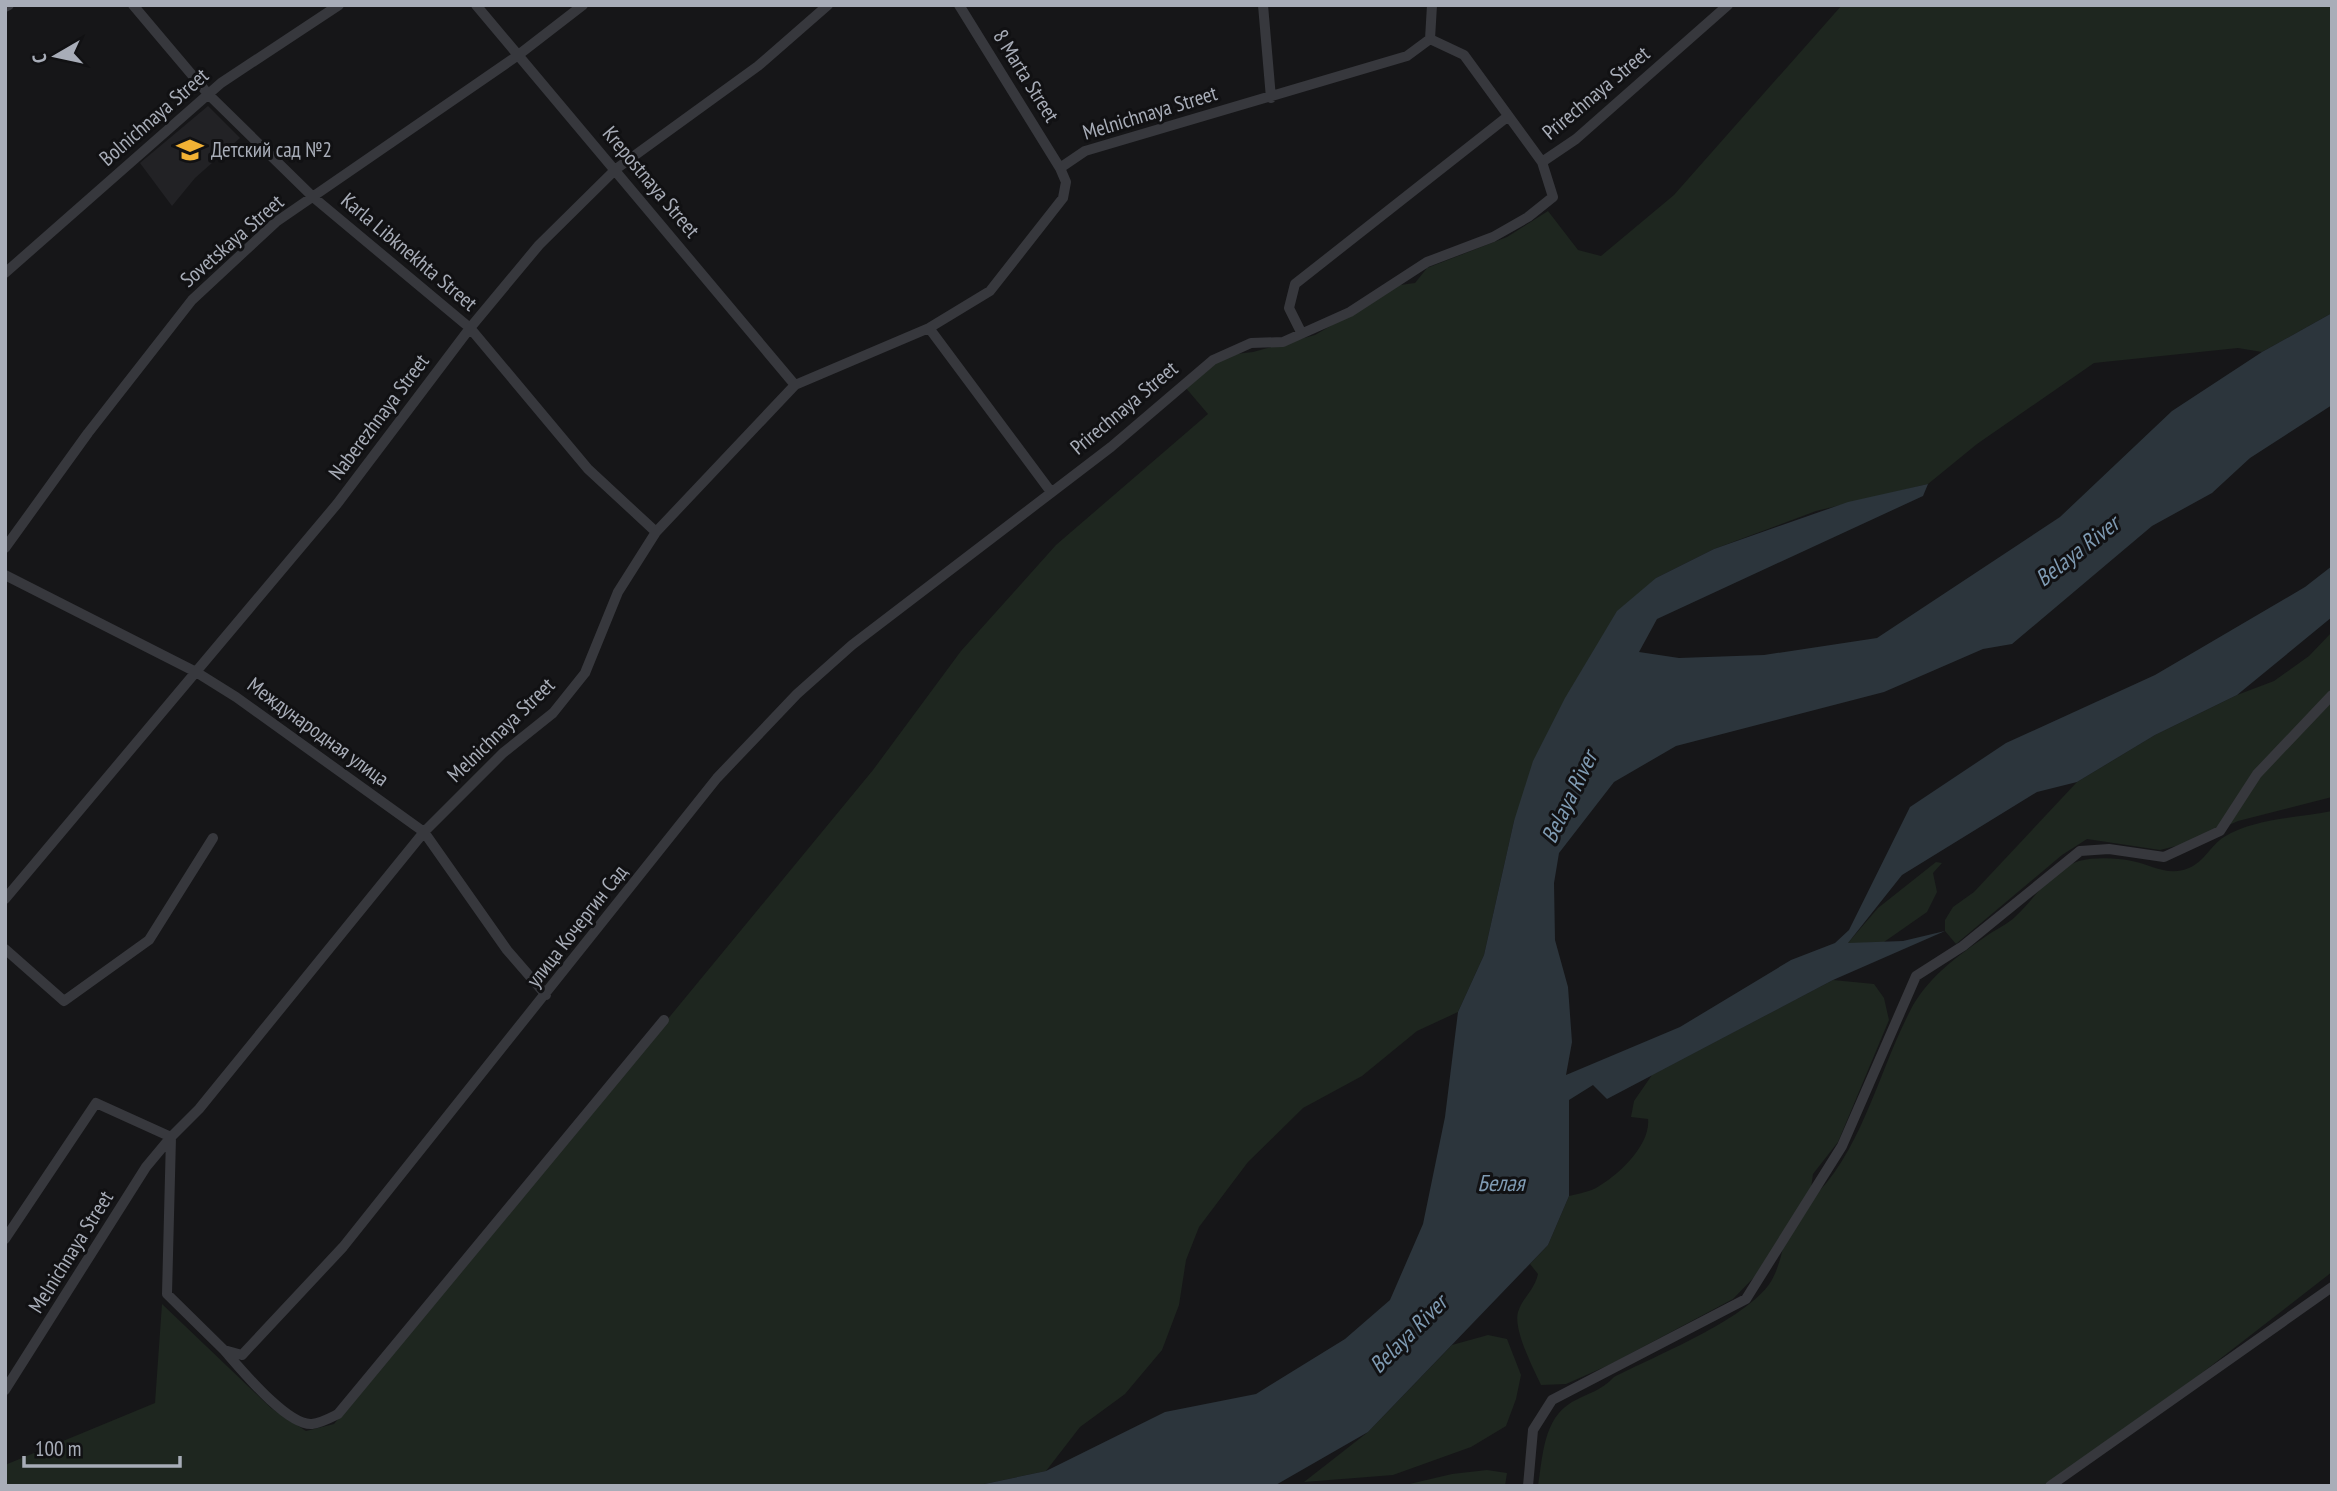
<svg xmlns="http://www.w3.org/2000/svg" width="2337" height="1491" font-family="'PT Sans Narrow',sans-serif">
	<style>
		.built { fill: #222225 }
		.green { fill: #1e261f }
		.water { fill: #2c353c }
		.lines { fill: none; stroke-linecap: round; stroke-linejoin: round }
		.minor { stroke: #37383d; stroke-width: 10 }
		.labels { text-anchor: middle; stroke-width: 6; stroke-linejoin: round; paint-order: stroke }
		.street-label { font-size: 21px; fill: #a8adb8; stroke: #111113 }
		.poi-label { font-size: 21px; fill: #a8adb8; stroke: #111113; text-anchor: start }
		.water-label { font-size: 23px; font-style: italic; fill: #7f9bb3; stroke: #111113 }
	</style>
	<rect width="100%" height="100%" fill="#161618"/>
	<path class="built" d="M208,106L240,138L195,178L172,206L140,163Z"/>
	<path class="green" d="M1842,5H2332V313L2262,352L2238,348L2094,363L1977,444L1928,484L1816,511L1714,549L1656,578L1514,821L1484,955L1458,1012L1417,1031L1362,1076L1303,1108L1248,1162L1199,1227L1186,1260L1179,1305L1162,1350L1125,1394L1080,1427L1046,1471L975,1486H5V1465L155,1403L162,1304L271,1408L306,1431L334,1424L873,770L961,651L1056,545L1208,414L1185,387L1227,355L1253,352L1315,335L1400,285L1415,283L1427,268L1507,237L1548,211L1578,250L1601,256L1674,195Z
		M2332,632V797L2238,821L2188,843L2160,850L2087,839L2062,855L1956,944L1945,931V920L1953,907L1974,892L2077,782L2155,735L2237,695L2274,681L2309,656Z
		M2332,811V1272L2198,1376L2043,1486H1538C1543,1456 1543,1419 1572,1402C1588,1393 1601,1391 1614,1377C1655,1356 1745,1320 1770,1283C1779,1269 1783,1249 1786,1232L1765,1266L1733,1299L1609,1365L1566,1384L1541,1385C1533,1368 1513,1329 1518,1312C1523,1297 1534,1291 1538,1274L1530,1264L1548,1245L1569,1196C1577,1194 1588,1192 1596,1188C1618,1176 1651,1145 1648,1119L1631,1117L1634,1101L1652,1075L1833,980L1874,984L1884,998L1889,1020L1838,1142L1813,1174L1809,1202C1862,1152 1877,1075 1910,1011C1926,979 1956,957 1985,937C1994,930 2007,925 2016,916C2035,898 2051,870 2079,861C2095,857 2117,858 2132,861C2152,865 2168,877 2189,868C2204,862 2211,845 2224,837C2254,818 2298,818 2332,811Z
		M1936,862L1942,863L1933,873L1937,892L1927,912L1884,942L1847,944L1878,908Z
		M1488,1335L1507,1339L1521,1375L1516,1399L1506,1426L1471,1447L1393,1475L1304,1482L1368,1432L1452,1345Z
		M1487,1470L1507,1473L1505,1486H1401L1452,1474Z"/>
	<path class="water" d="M2332,313V405L2250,458L2212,493L2152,526L2012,644L1983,649L1884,692L1676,746L1614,782L1559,853L1554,883L1555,940L1568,987L1572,1042L1566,1075L1680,1027L1791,960L1835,943L1849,930L1910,807L2006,743L2155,675L2305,587L2332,566V617L2237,695L2155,735L2077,782L2037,792L1902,875L1848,943L1903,941L1945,931L1833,980L1607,1099L1593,1085L1569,1100V1196L1548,1245L1368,1432L1274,1486H975L1046,1471L1165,1412L1256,1394L1345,1339L1390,1300L1423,1224L1445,1117L1458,1012L1484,955L1514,821L1533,761L1565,698L1617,611L1656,578L1714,549L1848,502L1928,484L1923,496L1657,619L1639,652L1679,658L1764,655L1877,638L2060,517L2172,411L2262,352Z"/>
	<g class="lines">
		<path class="minor" d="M133,5L209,95L313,197L470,328L588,469L656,532
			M476,5L795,385
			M959,5L1060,168
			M1263,5L1271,98
			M5,7L9,5
			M1430,39L1464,55L1542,162L1553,197L1528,217L1493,237L1427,262L1350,312L1283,342L1251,343L1213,360L1111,447L852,645L797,694L717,778L343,1247L242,1355L224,1350L167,1294L171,1137L199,1109L424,832L503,753L553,713L585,673L618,592L656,532L795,385L929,328L990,291L1063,198L1066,182L1060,168L1085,151L1407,56L1430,39L1432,5
			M1542,162L1576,139L1728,5
			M5,273L221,83L339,5
			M929,328L1051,492
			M1301,332L1289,308L1295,284L1507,117
			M5,548L88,433L192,300L276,222L517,56L583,5
			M5,575L196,672L236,697L424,832L507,950L546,995
			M5,899L337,504L470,328L539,245L616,169L758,66L828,5
			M5,949L64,1001L149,940L213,838
			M5,1239L96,1103L171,1137L146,1167L5,1390
			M224,1350C240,1368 287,1426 312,1424C321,1423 330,1418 338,1414L664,1020
			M1528,1486L1533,1430L1552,1400L1746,1299L1842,1146L1916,976L1963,946L2080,851L2109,849L2164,857L2220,831L2257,774L2332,695
			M2050,1486L2332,1287"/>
	</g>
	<defs>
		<symbol id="school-bare" viewBox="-9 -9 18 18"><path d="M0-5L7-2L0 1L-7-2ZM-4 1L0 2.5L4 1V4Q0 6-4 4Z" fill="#f2b134" stroke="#111113" stroke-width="2.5" paint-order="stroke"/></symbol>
	</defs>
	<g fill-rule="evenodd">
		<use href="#school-bare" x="171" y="131" width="38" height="38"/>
	</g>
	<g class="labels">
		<g class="street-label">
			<text transform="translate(1026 76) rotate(58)" y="7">8 Marta Street</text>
			<text transform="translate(1596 93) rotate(-40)" y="7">Prirechnaya Street</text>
			<text transform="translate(1150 113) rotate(-17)" y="7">Melnichnaya Street</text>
			<text transform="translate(154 117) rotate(-41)" y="7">Bolnichnaya Street</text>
			<text transform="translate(651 182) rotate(50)" y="7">Krepostnaya Street</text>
			<text transform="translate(232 241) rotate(-41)" y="7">Sovetskaya Street</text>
			<text transform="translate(409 252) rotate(40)" y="7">Karla Libknekhta Street</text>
			<text transform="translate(1124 408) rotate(-40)" y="7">Prirechnaya Street</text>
			<text transform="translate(379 417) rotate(-53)" y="7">Naberezhnaya Street</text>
			<text transform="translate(501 730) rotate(-44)" y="7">Melnichnaya Street</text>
			<text transform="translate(318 732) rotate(36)" y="7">Международная улица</text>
			<text transform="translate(577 926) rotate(-52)" y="7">улица Кочергин Сад</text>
			<text transform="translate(71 1252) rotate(-58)" y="7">Melnichnaya Street</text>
		</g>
		<g class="poi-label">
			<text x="211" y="157">Детский сад №2</text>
		</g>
		<g class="water-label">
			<text transform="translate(2077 551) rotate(-38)" y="8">Belaya River</text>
			<text transform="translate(1569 797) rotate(-64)" y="8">Belaya River</text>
			<text x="1501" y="1191">Белая</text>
			<text transform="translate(1408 1334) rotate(-45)" y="8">Belaya River</text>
		</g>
	</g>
	<rect width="2337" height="1491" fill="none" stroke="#a8adb8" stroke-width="14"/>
	<g transform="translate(56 56) rotate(261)" stroke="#111113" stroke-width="5" paint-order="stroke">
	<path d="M0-5L12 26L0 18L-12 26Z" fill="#a8adb8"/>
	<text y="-10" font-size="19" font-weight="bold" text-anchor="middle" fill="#a8adb8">С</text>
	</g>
	<path d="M24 1456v10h156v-10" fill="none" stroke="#a8adb8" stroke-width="3.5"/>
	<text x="35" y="1456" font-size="21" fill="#a8adb8" stroke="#111113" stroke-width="5" paint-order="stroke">100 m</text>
</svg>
